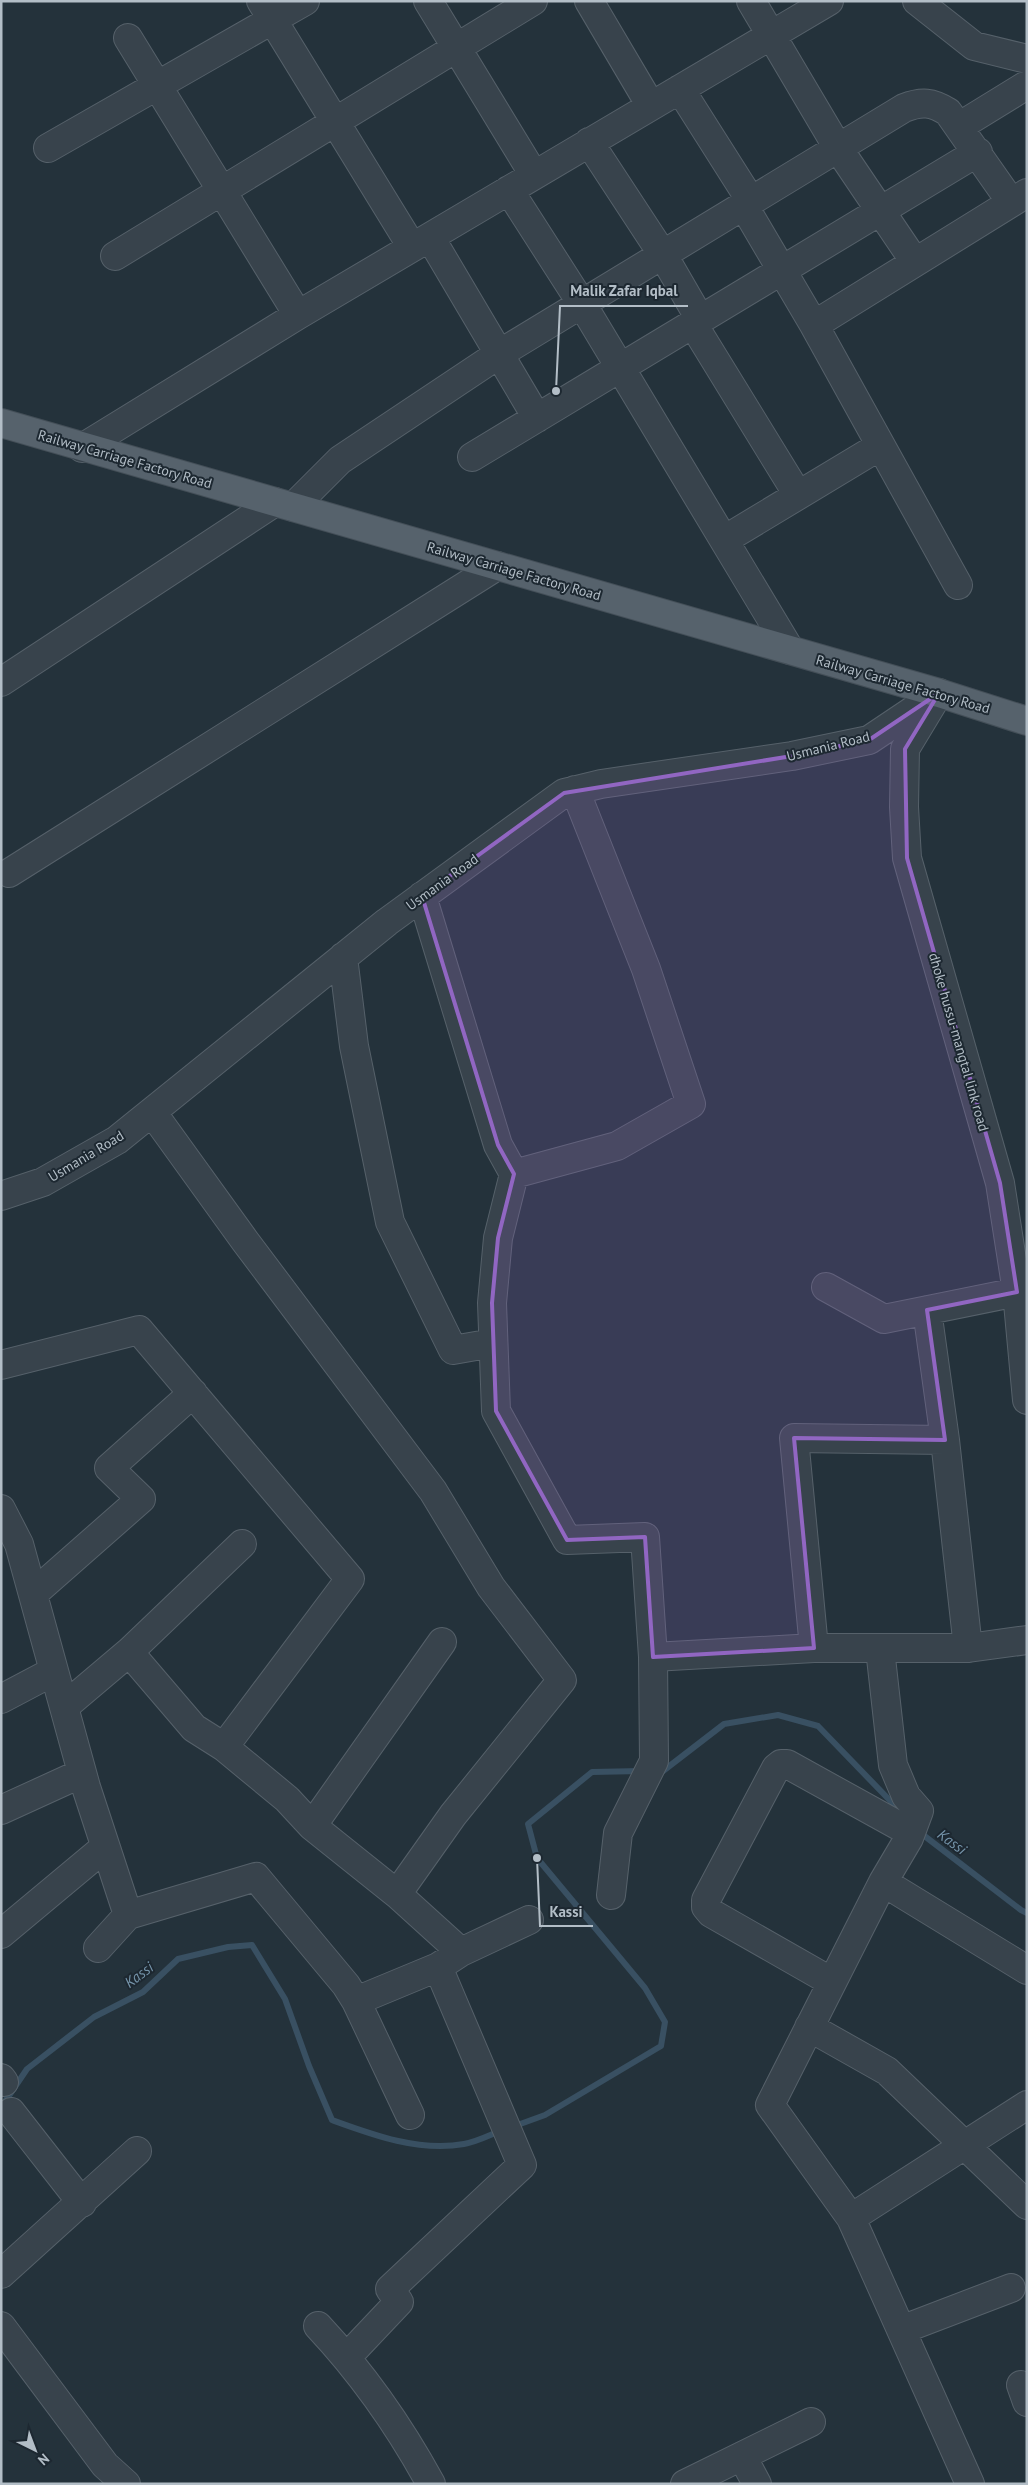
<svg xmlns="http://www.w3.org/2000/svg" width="1028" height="2485" font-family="'PT Sans',sans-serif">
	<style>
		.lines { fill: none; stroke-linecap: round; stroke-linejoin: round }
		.stream { stroke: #395062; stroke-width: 6 }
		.minor-casing { stroke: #56616a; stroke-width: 30 }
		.major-casing { stroke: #444f58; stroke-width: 30 }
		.minor { stroke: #38434c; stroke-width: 28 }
		.major { stroke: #56626c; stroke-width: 28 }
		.marked { fill: #9166c2; fill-opacity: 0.2; stroke: #9166c2; stroke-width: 4; stroke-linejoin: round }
		.labels { text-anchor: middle; stroke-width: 4; stroke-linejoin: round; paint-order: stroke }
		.street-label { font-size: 14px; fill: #b3bec7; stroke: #1d2831 }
		.water-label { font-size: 15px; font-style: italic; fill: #7594aa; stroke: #1d2831 }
		.leader { fill: none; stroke: #b3bec7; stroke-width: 2 }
		.callout-dot { fill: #b3bec7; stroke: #1d2831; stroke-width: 2 }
		.callout-label { font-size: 15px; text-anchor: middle; font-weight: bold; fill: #b3bec7; stroke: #1d2831; stroke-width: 4; stroke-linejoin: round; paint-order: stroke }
	</style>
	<rect width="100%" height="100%" fill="#24323b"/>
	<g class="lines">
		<path class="stream" d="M659,1771H663L724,1724L778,1715L818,1726L903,1814
			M918,1831L1021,1910L1027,1913
			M2,2106L27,2069L94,2017L143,1992L178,1959L228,1947L252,1945L285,1999L309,2066L332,2120C373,2135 419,2152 464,2144C476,2142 488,2136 500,2131
			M512,2127L545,2115L661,2046L665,2022L645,1988L537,1858L528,1824L592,1772L641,1771"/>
		<defs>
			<path id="minor" d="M261,1L412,247
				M428,1L534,175
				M589,1L651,106
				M751,1L838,148L915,262
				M917,1L974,46L1027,59
				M128,38L298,315
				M680,89L751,201
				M960,126L1025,86
				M589,142L663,255L700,319
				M48,148L305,1
				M509,190L582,304L790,650
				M744,206L814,325L958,585
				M430,237L537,418
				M115,256L533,1
				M693,324L798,495
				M814,325L1027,193
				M82,448L298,315L829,1
				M472,457L978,152
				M293,507L340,460L499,354L904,108C922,101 932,102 948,112L1011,202
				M724,540L880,446
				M1,682L275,502
				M934,701L905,749L904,807L907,858L1000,1183L1017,1292L1027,1400
				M9,873L497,566
				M422,896L498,1145L514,1174L617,1146L691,1104L646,969L575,790
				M343,957L354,1046L390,1222L453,1350L493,1343
				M152,1112L245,1241L433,1491L491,1587L562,1680L453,1815L397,1894
				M514,1174L498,1238L492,1303L496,1411L567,1540L645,1537L653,1657L654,1761L618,1833L611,1895
				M1,1196L43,1182L117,1140L387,922L564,793L601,784L792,756L869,740L939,693
				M826,1287L884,1319L1027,1290
				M927,1310L945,1440
				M1,1365L139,1330L350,1579L224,1747
				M1,1509L19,1544L86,1787L128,1915
				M33,1594L141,1499L109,1468L193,1393
				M968,1648L945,1440L794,1438L814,1648H968L1027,1640
				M880,1649L893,1765L906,1796L919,1811L909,1838L883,1882L770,2105L851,2218L970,2484
				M129,1652L194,1728L224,1747L287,1799L312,1826L397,1894L461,1952
				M653,1657L814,1648
				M1,1699L54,1671
				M64,1707L129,1652L242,1544
				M1,1810L82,1773
				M312,1826L442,1642
				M883,1882L1027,1970
				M1,1934L104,1848
				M98,1948L128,1915L256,1877L346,1985L356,2001L410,2115
				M832,1982L711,1913L706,1907V1900L776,1768L781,1764H787L910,1832
				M356,2001L438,1967L461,1952L529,1920
				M809,2027L887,2071L1027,2205
				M1,2078L4,2082
				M11,2112L82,2203
				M851,2218L1027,2105
				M1,2274L137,2151
				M1,2326L105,2465L126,2484
				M318,2326C362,2373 400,2427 431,2484
				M901,2330L1011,2288
				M347,2357L399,2302L390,2289L522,2165L438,1967
				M1021,2385L1027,2402
				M742,2456L757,2484
				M685,2484L811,2422"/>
			<path id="major" d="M1,423L939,693L1027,721"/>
		</defs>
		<use href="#minor" class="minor-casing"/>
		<use href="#major" class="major-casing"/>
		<use href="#minor" class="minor"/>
		<use href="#major" class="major"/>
	</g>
	<path class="marked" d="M939,693L905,749L907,858L1000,1183L1017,1292L927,1310L945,1440L794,1438L814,1648L653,1657L645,1537L567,1540L496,1411L492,1303L498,1238L514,1174L498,1145L422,896L564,793L792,756L869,740Z"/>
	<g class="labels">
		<g class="street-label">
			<text transform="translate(125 459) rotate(16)" y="5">Railway Carriage Factory Road</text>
			<text transform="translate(514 571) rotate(16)" y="5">Railway Carriage Factory Road</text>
			<text transform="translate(903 684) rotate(16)" y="5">Railway Carriage Factory Road</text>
			<text transform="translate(828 746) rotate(-14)" y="5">Usmania Road</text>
			<text transform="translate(442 882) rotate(-36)" y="5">Usmania Road</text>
			<text transform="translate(959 1042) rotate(74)" y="5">dhoke hussu-mangtal link road</text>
			<text transform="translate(86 1156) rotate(-31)" y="5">Usmania Road</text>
		</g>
		<g class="water-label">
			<text transform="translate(952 1842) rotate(36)" y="5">Kassi</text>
			<text transform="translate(139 1975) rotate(-37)" y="5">Kassi</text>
		</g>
	</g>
	<path class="leader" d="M556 391L560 306H688M537 1858L540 1926H593"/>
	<g class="callout-dot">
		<circle cx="556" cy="391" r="5"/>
		<circle cx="537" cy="1858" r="5"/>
	</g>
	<g class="callout-label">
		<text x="624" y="296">Malik Zafar Iqbal</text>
		<text x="566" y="1917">Kassi</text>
	</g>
	<rect width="1028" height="2485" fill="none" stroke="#b3bec7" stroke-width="5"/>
	<g transform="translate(35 2450) rotate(138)" stroke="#1d2831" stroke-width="4" paint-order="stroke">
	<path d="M0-4L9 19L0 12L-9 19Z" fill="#b3bec7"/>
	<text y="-8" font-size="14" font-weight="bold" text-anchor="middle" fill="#b3bec7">N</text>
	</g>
</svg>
